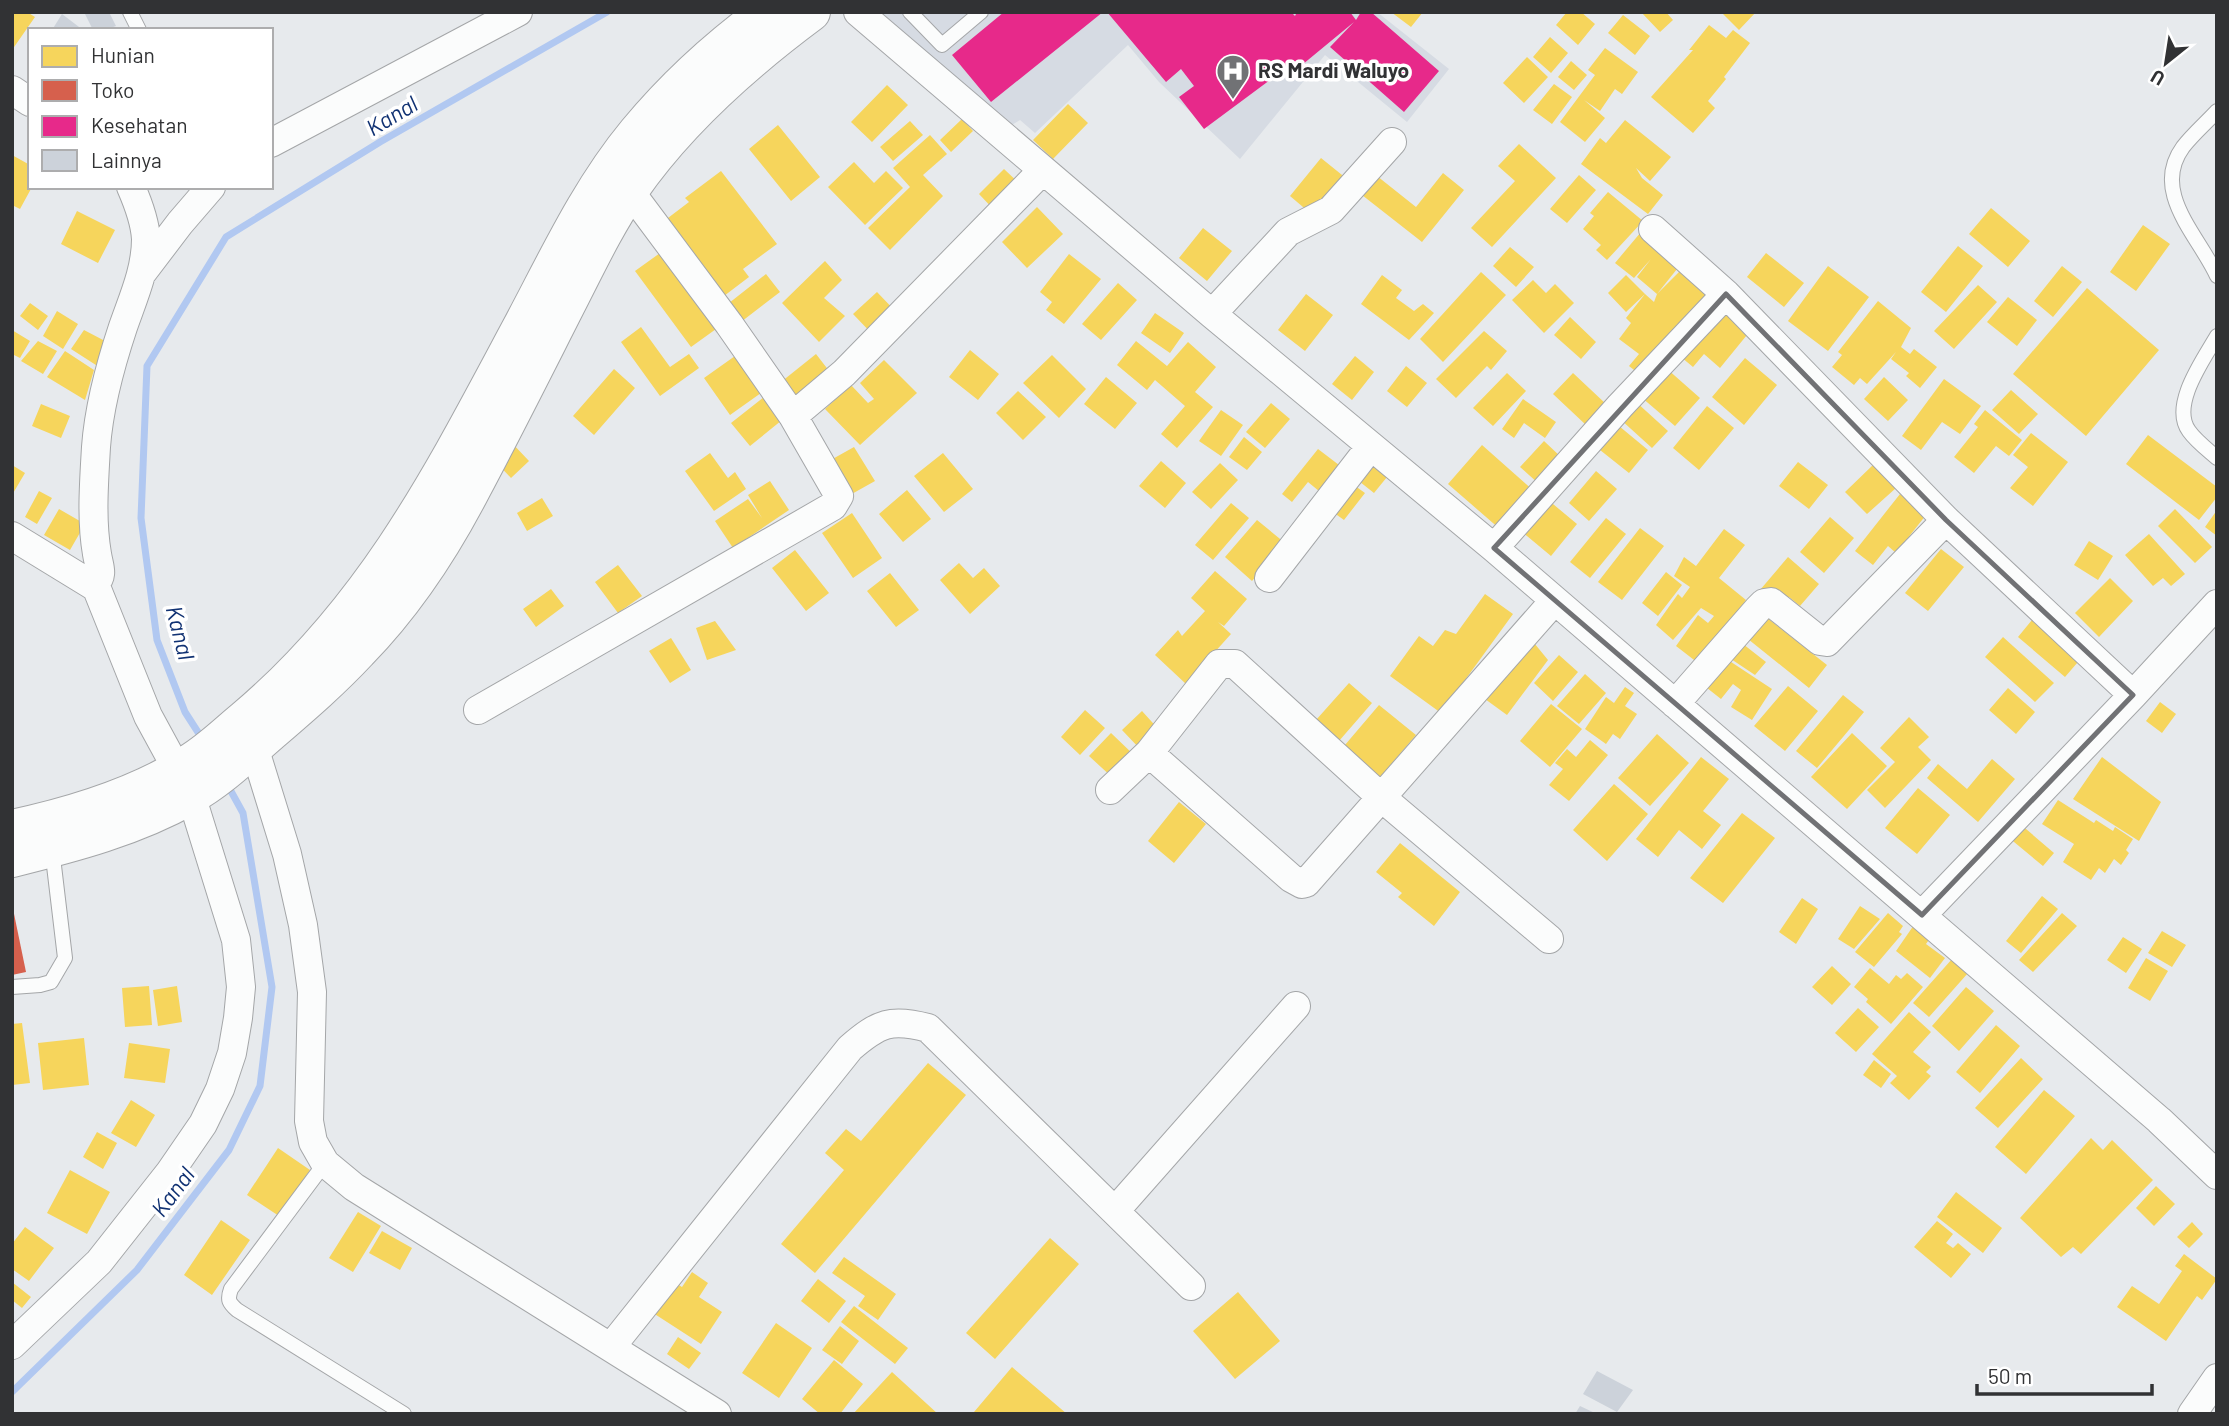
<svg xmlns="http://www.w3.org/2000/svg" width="2229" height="1426" font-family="Barlow,sans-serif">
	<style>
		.built { fill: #d6dbe3 }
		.homes { fill: #f6d55c }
		.shops { fill: #d6604d }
		.health { fill: #e7298a }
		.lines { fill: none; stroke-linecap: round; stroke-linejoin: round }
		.stream { stroke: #b1c8f1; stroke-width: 7 }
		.building { fill: #ccd2da }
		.service-casing { stroke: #a4a6a8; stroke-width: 16 }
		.minor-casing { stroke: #a4a6a8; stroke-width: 30 }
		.trunk-casing { stroke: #a4a6a8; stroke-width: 40 }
		.service { stroke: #fbfcfc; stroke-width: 14 }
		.minor { stroke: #fbfcfc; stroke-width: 28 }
		.trunk { stroke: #fbfcfc; stroke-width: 38 }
		.marked { fill: none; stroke: #717275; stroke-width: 5; stroke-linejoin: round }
		.labels { text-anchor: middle; stroke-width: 7; stroke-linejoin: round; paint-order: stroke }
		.poi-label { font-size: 21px; font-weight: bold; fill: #313234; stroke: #fff; text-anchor: start }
		.water-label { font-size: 23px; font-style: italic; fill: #113273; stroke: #fff }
	</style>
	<rect width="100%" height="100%" fill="#e7eaed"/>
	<path class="built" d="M881,12H1377L1449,69L1407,122L1325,55L1240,159L1159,82L1128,45L1035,133L1020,120L1010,126Z"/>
	<path class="homes" d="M12,12H27L35,17L12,50Z
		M1391,12H1423L1411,27Z
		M1567,12H1581L1595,24L1578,45L1556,25Z
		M1641,12H1666L1673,20L1660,32Z
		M1721,12H1756L1739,30Z
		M1623,15L1650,36L1635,55L1608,33Z
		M1709,25L1726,38L1733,30L1750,43L1724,77L1726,79L1708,101L1715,108L1693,133L1651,97L1693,50H1689Z
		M1550,37L1568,53L1551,73L1533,57Z
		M1605,48L1638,72L1622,94L1615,89L1600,111L1584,100L1605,118L1585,142L1560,122L1595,75L1588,70Z
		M1527,57L1548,77L1524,103L1503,83Z
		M1571,61L1587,75L1574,90L1558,77Z
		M1554,84L1572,97L1552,124L1533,110Z
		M887,85L908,105L872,142L851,122Z
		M1068,104L1088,123L1053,159L1033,140Z
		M962,119L973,131L951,152L940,140Z
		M1625,120L1671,157L1650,181L1636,168L1642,178L1663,195L1648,214L1581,164L1600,138L1606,143Z
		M910,121L923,135L893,161L880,147Z
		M778,125L820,177L791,201L749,149Z
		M930,135L947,154L923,175L943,196L890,250L868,228L910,187L893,168Z
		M1519,144L1556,178L1492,247L1471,228L1515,181L1498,166Z
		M12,155L30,165V187H32L20,209L12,205Z
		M1321,158L1347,179L1316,218L1290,196Z
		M854,162L874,183L886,171L903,188L865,225L828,187Z
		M1004,169L1023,187L997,213L979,194Z
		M721,171L777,244L743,269L749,277L724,296L664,221L689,202L685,198Z
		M1443,173L1464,190L1422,242L1362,195L1377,176L1416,207Z
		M1579,175L1596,190L1567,223L1550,209Z
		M1608,192L1643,221L1607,260L1596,250L1601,245L1583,229L1594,216L1590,213Z
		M1037,207L1063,234L1027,268L1002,242Z
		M1991,208L2030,241L2008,267L1969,234Z
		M77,211L115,230L98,263L61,244Z
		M2143,225L2170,244L2136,291L2110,272Z
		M1203,228L1232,251L1207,281L1179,258Z
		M1641,232L1681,264L1657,294L1683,268L1714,295L1685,328L1680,322L1661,346L1643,377L1629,366L1639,354L1619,339L1631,323L1626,318L1645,294L1654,302L1657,294L1637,277L1651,259L1634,278L1615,263Z
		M1958,246L1983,266L1946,312L1921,292Z
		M1510,247L1534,267L1516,287L1493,266Z
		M667,248L723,324L691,347L635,271Z
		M1766,253L1804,283L1784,307L1747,277Z
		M1069,254L1101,279L1064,324L1046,310L1052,302L1040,292Z
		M825,261L842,280L824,298L845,316L819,342L782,303Z
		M1828,266L1869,297L1828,351L1788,321Z
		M2062,266L2082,282L2053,317L2034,301Z
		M1481,272L1506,295L1443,362L1420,339Z
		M766,274L780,292L737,325L724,307Z
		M1382,275L1402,290L1396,298L1414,311L1423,304L1434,313L1409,340L1361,304Z
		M1626,275L1645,294L1626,312L1608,293Z
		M1533,280L1546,293L1555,284L1574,303L1544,333L1512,300Z
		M1118,283L1137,300L1101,340L1082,324Z
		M1978,285L1997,302L1954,349L1934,331Z
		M2087,288L2159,350L2086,436L2013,374Z
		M877,292L899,315L875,337L853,314Z
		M1306,294L1333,315L1305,351L1278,330Z
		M2008,297L2037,320L2017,346L1987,322Z
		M1878,301L1911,328L1901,347L1910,354L1914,349L1937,367L1920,388L1906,376L1909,373L1891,359L1896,352L1867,384L1860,378L1854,385L1832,367L1842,355L1838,352Z
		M30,303L48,316L38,330L20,316Z
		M1723,306L1751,330L1720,368L1704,354L1693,367L1681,357Z
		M57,311L78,324L63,349L43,336Z
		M1155,313L1184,333L1170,353L1141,333Z
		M1570,317L1596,342L1581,359L1554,335Z
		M641,327L670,367L689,354L699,368L660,396L621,342Z
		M12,330L30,341L20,358L12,354Z
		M84,330L105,341L99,367L71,349Z
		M1484,331L1507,351L1491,370L1487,366L1456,398L1436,379Z
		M38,341L57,351L43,374L21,361Z
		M1136,341L1167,366L1188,342L1216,367L1195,392L1213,407L1177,448L1161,434L1185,406L1155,380L1147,390L1117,365Z
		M970,350L999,374L978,400L949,377Z
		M65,351L94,370L85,400L47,377Z
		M816,354L833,376L799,404L781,382Z
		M1052,355L1086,389L1059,418L1023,383Z
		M735,356L761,393L730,415L704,378Z
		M1355,356L1374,372L1352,400L1332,384Z
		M1745,358L1777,385L1744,425L1712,397Z
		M884,360L917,393L860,445L825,409L851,385L868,403L874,399L860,383Z
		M1406,366L1427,383L1407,407L1387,391Z
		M1666,368L1700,398L1675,426L1641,397Z
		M614,369L635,388L594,435L573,416Z
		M1507,373L1526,391L1493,426L1473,408Z
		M1573,373L1606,404L1586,425L1553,394Z
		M1106,377L1137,403L1115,429L1084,404Z
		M1884,377L1908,400L1888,421L1864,399Z
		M1944,379L1981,406L1960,434L1942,422L1921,450L1902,436Z
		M2011,390L2038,414L2019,434L1992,410Z
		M1018,391L1046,417L1023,440L996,413Z
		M769,393L787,416L750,446L731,423Z
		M1523,399L1556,422L1545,438L1524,423L1514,438L1502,429Z
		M1635,401L1668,431L1652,448L1620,419Z
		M1271,403L1290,419L1265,448L1246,432Z
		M41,404L70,416L61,438L32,426Z
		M1707,406L1734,428L1699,470L1673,448Z
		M1221,410L1243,425L1221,456L1199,441Z
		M1985,410L2022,440L2009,456L1996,446L1974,473L1954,457L1978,427L1974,424Z
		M1619,426L1648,450L1629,473L1600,450Z
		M2031,433L2068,462L2033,506L2010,488L2028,467L2013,455Z
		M2148,435L2217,487V497L2199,520L2126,464Z
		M1244,437L1262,452L1247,470L1229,457Z
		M1544,441L1562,458L1539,484L1520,467Z
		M511,442L529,461L511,478L493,459Z
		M1482,445L1535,492L1501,530L1448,484Z
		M854,447L875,481L850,495L829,461Z
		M1318,449L1339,465L1325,496L1308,482L1292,502L1282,494Z
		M710,453L728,478L735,472L746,489L714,511L685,471Z
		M943,453L973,489L944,512L914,476Z
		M1161,461L1186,483L1165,508L1139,486Z
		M1368,462L1387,477L1374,493L1355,478Z
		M1798,462L1828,485L1809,509L1779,486Z
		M1220,463L1238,480L1211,509L1192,492Z
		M1874,464L1896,488L1867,514L1845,492Z
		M12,465L25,473L12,495Z
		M1596,471L1617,489L1589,521L1569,503Z
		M770,481L789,510L733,548L715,521L748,499L762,518L748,495Z
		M1351,483L1365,493L1344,520L1330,510Z
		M907,490L931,519L903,542L879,514Z
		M39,491L52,498L37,524L25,517Z
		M1900,494L1926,515L1896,553L1888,546L1873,565L1855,551Z
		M542,498L553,516L527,531L517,513Z
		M1547,499L1577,524L1551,556L1521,531Z
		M1231,503L1249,518L1213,560L1195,545Z
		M59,509L85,524L70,550L44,535Z
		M2175,509L2212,547L2195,563L2158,526Z
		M2217,510V536L2205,527Z
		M852,513L882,558L853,578L822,533Z
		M1830,517L1854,538L1824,573L1800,552Z
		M1606,518L1626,534L1590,578L1570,562Z
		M1257,520L1285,543L1252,581L1225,557Z
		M1640,528L1664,546L1622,600L1598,582Z
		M1724,529L1745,545L1719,578L1746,600L1698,663L1676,646L1698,615L1708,623L1714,616L1701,608L1673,640L1656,625L1678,594L1682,598L1690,587L1674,576L1684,557L1696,566Z
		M2149,534L2185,574L2171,586L2163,578L2153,586L2125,555Z
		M2089,541L2113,556L2098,580L2074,565Z
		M1941,549L1964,567L1928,611L1905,593Z
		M795,550L829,593L806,611L772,568Z
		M1788,557L1819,584L1800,606L1789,597L1780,607L1760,590Z
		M959,563L973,578L984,568L1000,586L970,614L940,580Z
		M618,565L642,596L618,613L595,582Z
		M1215,571L1247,599L1224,626L1218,622L1231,634L1186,684L1155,655L1178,630L1182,636L1205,611L1191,598Z
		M1666,572L1682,585L1658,616L1642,603Z
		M890,573L919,610L896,627L867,591Z
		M2110,578L2133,601L2099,637L2075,613Z
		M551,589L564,606L536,627L523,609Z
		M1485,594L1513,614L1441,713L1390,676L1419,636L1433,646L1445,630L1456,634Z
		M1761,613L1827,665L1809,688L1743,635Z
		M2036,615L2084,655L2065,677L2018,637Z
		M715,621L736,650L707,660L696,628Z
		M2003,637L2054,683L2035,702L1985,657Z
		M671,638L691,670L670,683L649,651Z
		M1530,638L1548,660L1507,715L1485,699Z
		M1743,644L1766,662L1755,675L1731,659Z
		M1559,655L1578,672L1553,701L1534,683Z
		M1722,656L1772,689L1752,720L1731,707L1741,690L1733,684L1721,699L1702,684Z
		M1585,674L1606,693L1579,724L1557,706Z
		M1349,683L1372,703L1339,741L1316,720Z
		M1788,686L1818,711L1785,751L1754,726Z
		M1625,687L1634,693L1625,706L1637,714L1620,739L1613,734L1606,744L1585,729L1606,697L1614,703Z
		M2008,688L2035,712L2016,734L1989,710Z
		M1843,695L1864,712L1817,768L1796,751Z
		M2160,702L2176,714L2162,733L2146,721Z
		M1551,704L1582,729L1550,767L1520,741Z
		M1379,705L1416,735L1376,782L1339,752Z
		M1085,710L1105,728L1080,755L1061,737Z
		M1142,711L1161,732L1141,750L1122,730Z
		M1909,717L1929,737L1918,747L1931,760L1885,808L1867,790L1895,762L1880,748Z
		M1111,733L1135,756L1114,779L1089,756Z
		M1852,733L1887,766L1847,809L1811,777Z
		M1657,734L1689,763L1650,806L1618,778Z
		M1590,740L1608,755L1569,801L1549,785L1563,769L1555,763L1567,749L1576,757Z
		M1701,757L1729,779L1703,811L1721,825L1702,849L1679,830L1658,857L1636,839Z
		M2102,757L2161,802L2139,841L2073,799Z
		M1992,759L2015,779L1978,822L1927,778L1938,764L1967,789Z
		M1614,784L1648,814L1607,861L1573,830Z
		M1918,788L1950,815L1917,854L1885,828Z
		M2058,800L2094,823L2096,820L2113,831L2115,827L2133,839L2126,850L2129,853L2121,865L2114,859L2105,873L2099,868L2091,880L2063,862L2074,844L2042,824Z
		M1179,802L1206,824L1174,863L1148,841Z
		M1742,813L1775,838L1723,903L1690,878Z
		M2019,823L2054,853L2043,866L2008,837Z
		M1400,843L1460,892L1434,926L1398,897L1402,893L1376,872Z
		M2042,896L2058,909L2021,953L2006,941Z
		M1802,898L1818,909L1796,944L1779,932Z
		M1860,906L1880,919L1854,949L1838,939Z
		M1888,913L1903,926L1899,932L1902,934L1874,967L1855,952Z
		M2062,913L2077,926L2033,972L2019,960Z
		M1916,922L1933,934L1926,944L1945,958L1930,978L1896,951Z
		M2162,931L2186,945L2172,967L2148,953Z
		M2123,937L2142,949L2126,973L2107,960Z
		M2146,958L2168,971L2150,1001L2128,988Z
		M1952,959L1968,973L1929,1017L1913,1003Z
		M1832,966L1851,984L1832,1005L1812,987Z
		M1870,968L1889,984L1896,975L1901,979L1907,973L1923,987L1891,1024L1866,1002L1868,999L1854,987Z
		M149,986L152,1025L125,1027L122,988Z
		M177,986L182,1022L158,1026L153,990Z
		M1966,987L1994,1011L1959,1051L1932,1026Z
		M1858,1008L1879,1027L1856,1052L1835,1033Z
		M1909,1012L1931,1032L1913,1052L1931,1067L1926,1072L1931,1076L1909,1100L1890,1083L1897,1076L1872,1054Z
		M22,1023L30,1083L12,1085V1024Z
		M1996,1025L2020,1046L1980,1093L1956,1072Z
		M84,1038L89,1085L43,1090L38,1043Z
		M129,1043L170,1049L165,1083L124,1078Z
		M2021,1058L2043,1079L1998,1128L1975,1108Z
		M1874,1060L1891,1074L1881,1088L1863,1075Z
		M928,1063L966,1095L815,1273L781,1244L844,1170L825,1153L846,1129L861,1141Z
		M2044,1090L2075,1116L2026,1174L1995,1147Z
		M131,1100L155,1115L136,1147L111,1133Z
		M97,1132L117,1143L103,1169L83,1157Z
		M2091,1138L2103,1150L2112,1140L2153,1180L2081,1254L2073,1247L2061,1257L2020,1218Z
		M278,1148L310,1170L279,1216L247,1195Z
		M70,1170L110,1192L87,1234L47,1213Z
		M2156,1186L2175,1204L2154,1226L2136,1208Z
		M1956,1192L2002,1228L1983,1253L1937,1217Z
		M358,1212L381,1226L353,1272L329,1258Z
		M221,1220L250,1240L212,1295L184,1275Z
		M1937,1221L1953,1234L1946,1243L1953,1248L1958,1243L1971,1254L1951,1278L1914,1247Z
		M2192,1222L2203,1234L2189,1248L2177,1237Z
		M25,1227L54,1248L29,1281L12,1269V1244Z
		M382,1231L412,1248L400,1270L369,1253Z
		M1050,1238L1079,1264L995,1359L966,1333Z
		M2184,1254L2217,1279L2202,1300L2197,1296L2166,1341L2117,1307L2132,1286L2159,1304L2182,1271L2175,1266Z
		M844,1257L896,1294L878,1320L858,1306L865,1296L832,1273Z
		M692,1272L708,1283L699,1297L722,1312L701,1344L650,1311L671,1280L682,1287Z
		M818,1279L846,1301L829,1323L801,1301Z
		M12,1282L31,1297L22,1308L12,1300Z
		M1238,1292L1280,1341L1235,1379L1193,1331Z
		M854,1306L908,1348L895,1364L841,1322Z
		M776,1323L812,1348L779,1398L742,1373Z
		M840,1326L859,1341L842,1364L822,1350Z
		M678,1337L701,1353L689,1369L667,1354Z
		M834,1360L863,1384L840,1414H820L802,1399Z
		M1012,1367L1067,1414H976L974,1412Z
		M892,1372L938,1414H853Z"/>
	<path class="shops" d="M12,904L26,972L12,975Z"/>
	<path class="health" d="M1004,12H1103L991,102L952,55Z
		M1107,12H1291L1295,16L1297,12H1350L1356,20L1361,12H1371L1439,71L1404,112L1330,47L1354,22L1291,74L1286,68L1204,129L1179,97L1194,86L1181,69L1166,82Z"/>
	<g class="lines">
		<path class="stream" d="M203,740L185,712L157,640L141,518L147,366L226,237L380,142L607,12
			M12,1392L137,1270L229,1150L260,1086L272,987L243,813L227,784"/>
	</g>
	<path class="building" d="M84,12H109L116,26L105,30H93Z
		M62,14L83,30H52Z
		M1597,1371L1633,1390L1617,1412L1583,1394Z
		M1580,1406L1597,1414H1575Z"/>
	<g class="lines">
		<defs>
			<path id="service" d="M130,12L139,30
				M910,12L942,45L981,12
				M2217,111C2206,123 2193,134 2183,147C2150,192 2199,236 2217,276
				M2217,336C2204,359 2170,405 2189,431C2196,441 2208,450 2217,458
				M12,987L40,985L51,982L65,958L52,849
				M325,1163L231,1289C227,1300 229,1303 237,1310L404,1414"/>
			<path id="minor" d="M858,12L1212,314L1494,548L2159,1120L2217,1175
				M12,90L30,102
				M271,143L518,12
				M1653,229L1726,294L1946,520L2133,695
				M142,273L180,223L211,187
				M1212,314L1288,232L1331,210L1392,142
				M793,416L844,373L1043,170
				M12,536L92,585L95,584L148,716L191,795L236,940L241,987L238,1018L232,1053L220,1089L203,1124L170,1172L99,1262L12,1345
				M1494,548L1620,406L1726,294
				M1269,578L1371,446
				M95,584C104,574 99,567 97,554C91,520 94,482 96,447C99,406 110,366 123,327C133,298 146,270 146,239C145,221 138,203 131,187
				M1675,704L1758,609L1764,603L1771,602L1820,641L1827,642L1946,520
				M478,710L833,506L839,496L793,416L729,324L629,190
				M246,731L254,747L287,854L303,925L312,992L309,1121L313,1142L325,1163L354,1187L717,1414
				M1149,753L1291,878L1302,884L1306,883L1554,601
				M1110,790L1149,753L1219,664H1235L1382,798L1549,939
				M1922,915L2133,695L2217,604
				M1115,1211L1296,1006
				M611,1347L850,1048C879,1023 891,1018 928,1028L1191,1286
				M2192,1414L2217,1378"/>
			<path id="trunk" d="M12,829C73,816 138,796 190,763C210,751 227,734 244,720C374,610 441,478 519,332C555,265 588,192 637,133C675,87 719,47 767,12
				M12,858C73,843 134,827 189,796C220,779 247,752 274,729C303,704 332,679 358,651C404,604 442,546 472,488C504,428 535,366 566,305C586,266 605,225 630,189C677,121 745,61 811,12"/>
		</defs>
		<use href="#service" class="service-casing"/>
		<use href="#minor" class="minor-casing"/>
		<use href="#trunk" class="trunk-casing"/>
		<use href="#service" class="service"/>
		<use href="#minor" class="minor"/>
		<use href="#trunk" class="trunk"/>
	</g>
	<path class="marked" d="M1726,294L1946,520L2133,695L1922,915L1494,548Z"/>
	<defs>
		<symbol id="hospital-pin" viewBox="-11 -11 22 30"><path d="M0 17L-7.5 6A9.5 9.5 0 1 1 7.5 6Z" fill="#717275" stroke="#fff"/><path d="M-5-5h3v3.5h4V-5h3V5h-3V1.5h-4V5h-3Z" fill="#fff"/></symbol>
	</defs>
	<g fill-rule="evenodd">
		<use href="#hospital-pin" x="1214" y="52" width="38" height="52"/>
	</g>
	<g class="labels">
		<g class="poi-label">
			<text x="1258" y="78">RS Mardi Waluyo</text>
		</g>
		<g class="water-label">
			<text transform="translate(392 116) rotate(-31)" y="8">Kanal</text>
			<text transform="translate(180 633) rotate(76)" y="8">Kanal</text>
			<text transform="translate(173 1192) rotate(-53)" y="8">Kanal</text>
		</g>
	</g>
	<rect width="2229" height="1426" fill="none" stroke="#313234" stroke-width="28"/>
	<rect x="28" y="28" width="245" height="161" fill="#ffffff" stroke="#adadae" stroke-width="2"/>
	<rect x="42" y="46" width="35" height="21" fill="#f6d55c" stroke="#adadae" stroke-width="2"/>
	<text x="91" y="63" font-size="21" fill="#313234">Hunian</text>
	<rect x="42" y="80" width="35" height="21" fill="#d6604d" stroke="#adadae" stroke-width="2"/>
	<text x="91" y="98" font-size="21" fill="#313234">Toko</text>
	<rect x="42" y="116" width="35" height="21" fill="#e7298a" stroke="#adadae" stroke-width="2"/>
	<text x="91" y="133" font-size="21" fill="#313234">Kesehatan</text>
	<rect x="42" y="150" width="35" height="21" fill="#ccd2da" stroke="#adadae" stroke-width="2"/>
	<text x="91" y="168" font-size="21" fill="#313234">Lainnya</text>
	<g transform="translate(2166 63) rotate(210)" stroke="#ffffff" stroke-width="5" paint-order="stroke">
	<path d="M0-5L12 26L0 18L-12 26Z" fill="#313234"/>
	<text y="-10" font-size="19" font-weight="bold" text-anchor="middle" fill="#313234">U</text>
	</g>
	<path d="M1977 1384v10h175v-10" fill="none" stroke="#313234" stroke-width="3.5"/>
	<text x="1988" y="1384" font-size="21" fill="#313234" stroke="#ffffff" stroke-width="5" paint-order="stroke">50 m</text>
</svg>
